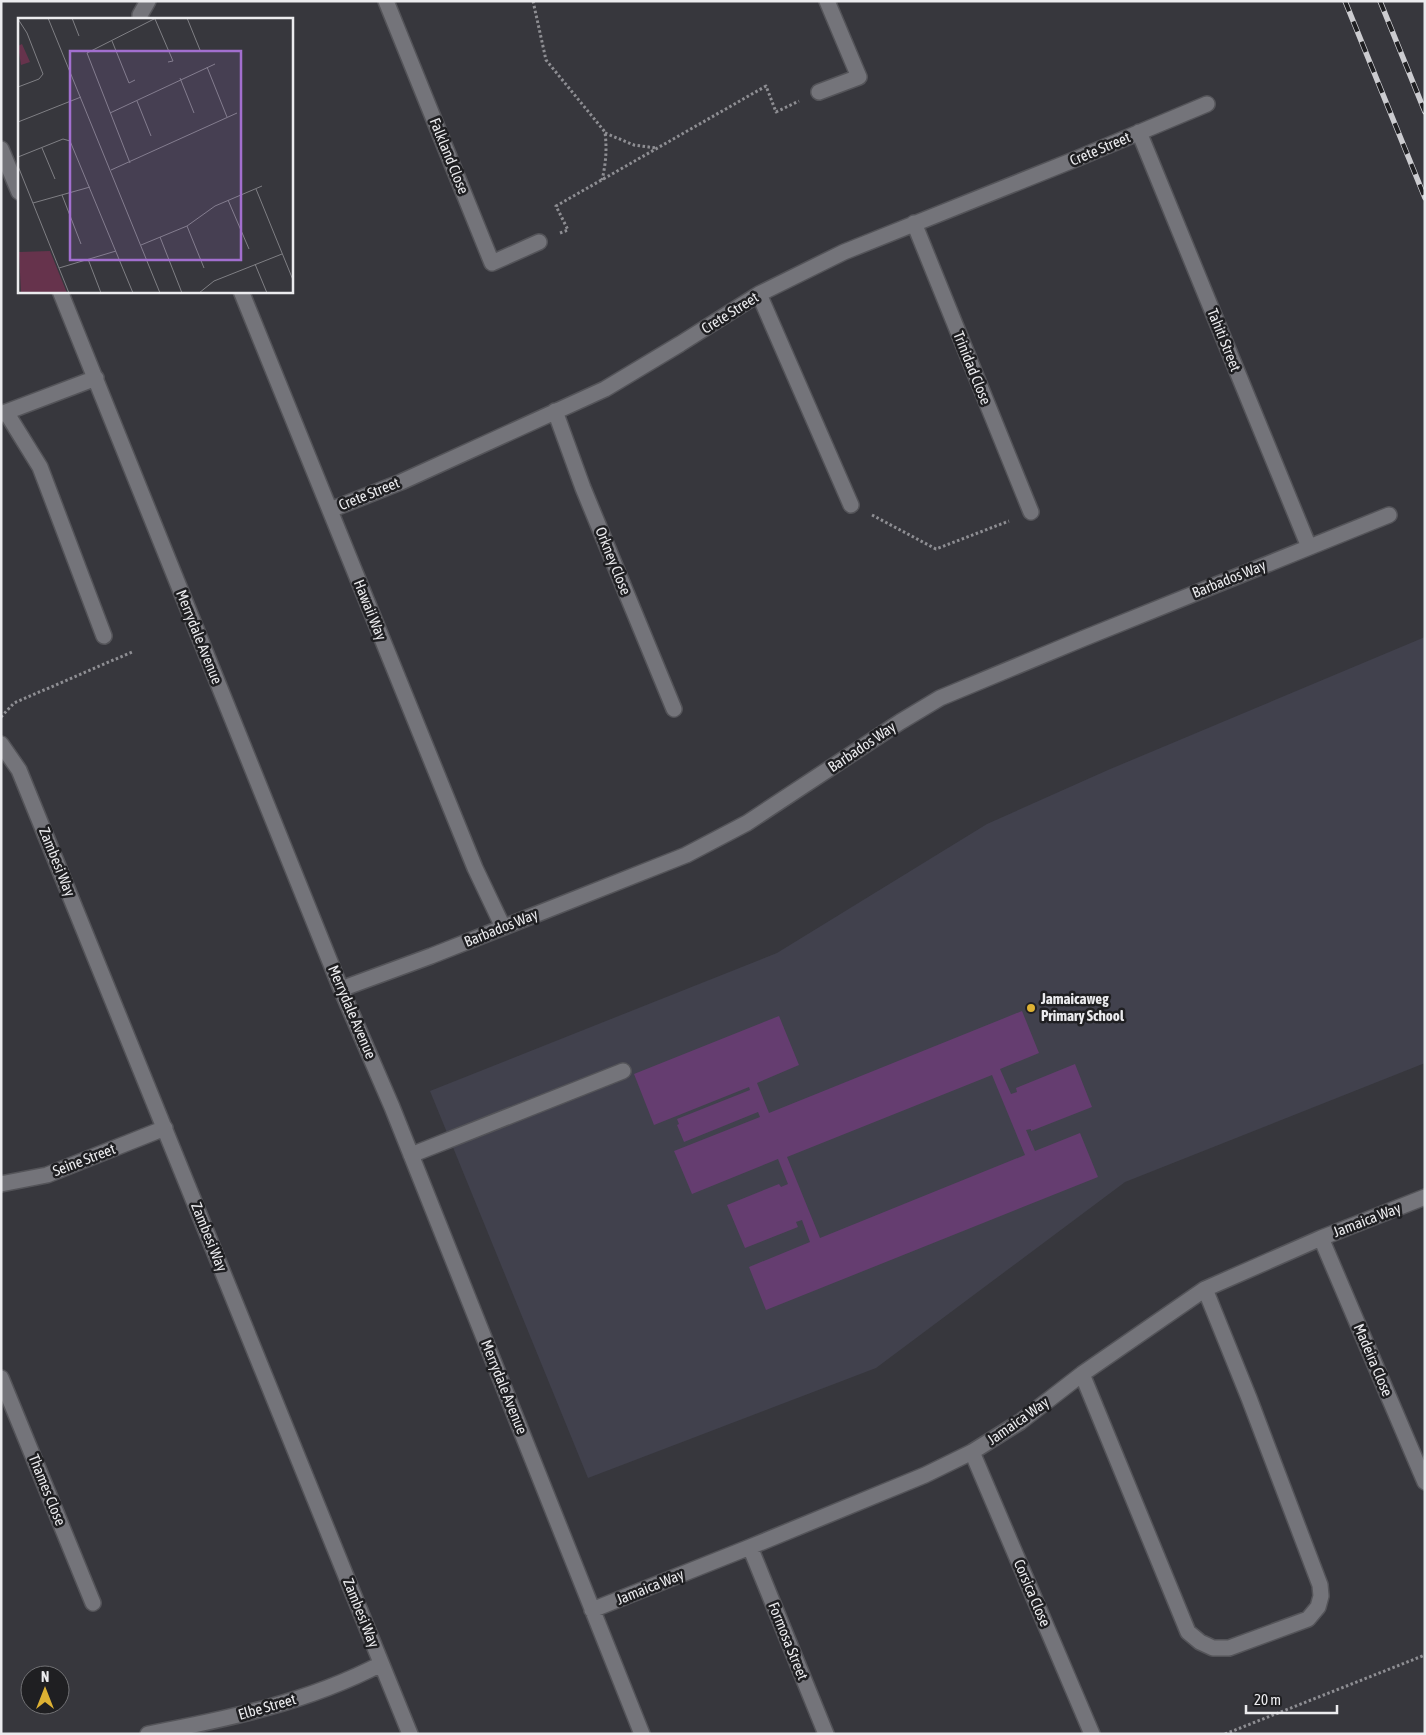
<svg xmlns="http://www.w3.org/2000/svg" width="1426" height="1735" font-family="'Asap Condensed',sans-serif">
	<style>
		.built { fill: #41414d }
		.building { fill: #653d70; fill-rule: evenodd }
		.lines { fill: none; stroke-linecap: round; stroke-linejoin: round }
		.minor-casing { stroke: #545459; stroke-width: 18 }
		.path { stroke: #8e8e93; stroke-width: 3; stroke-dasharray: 2.5 2.5; stroke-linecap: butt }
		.minor { stroke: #74747a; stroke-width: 15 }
		.rail-casing { stroke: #ccccd0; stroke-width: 5.5 }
		.rail { stroke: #1f1f22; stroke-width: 4; stroke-dasharray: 11; stroke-linecap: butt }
		.poi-dot { fill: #ddb133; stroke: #1f1f22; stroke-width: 2 }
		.labels { text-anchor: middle; stroke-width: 5; stroke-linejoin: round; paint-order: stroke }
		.street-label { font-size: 15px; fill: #ebebee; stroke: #1f1f22 }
		.poi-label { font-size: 15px; font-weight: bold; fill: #ebebee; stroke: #1f1f22; text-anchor: start }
		.inset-road { fill: none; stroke: #7f7f84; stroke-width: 1 }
		.view { fill: #a26fcf; fill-opacity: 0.15; stroke: #a26fcf; stroke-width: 2.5 }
		.inset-edge { fill: none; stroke: #ebebee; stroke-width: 2.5 }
	</style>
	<rect width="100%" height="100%" fill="#37373d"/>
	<path class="built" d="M1425,637V1063L1125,1182L876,1368L588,1478L430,1091L777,953L987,824L1108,770Z"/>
	<path class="building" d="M1022,1011L1039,1053L1000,1069L1011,1094L1017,1092L1016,1088L1075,1064L1092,1107L1031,1131V1129L1026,1130L1035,1151L1080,1133L1098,1177L766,1310L749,1267L810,1242L802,1220L796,1222L798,1227L745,1248L727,1205L779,1184L781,1187L788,1184L778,1159L692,1194L674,1151L760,1117L758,1112L684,1142L677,1125L679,1124L677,1119L750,1090L749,1087L654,1125L634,1074L779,1016L799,1065L757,1083L769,1113ZM992,1075L1025,1155L820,1238L787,1157Z"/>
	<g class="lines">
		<defs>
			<path id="minor" d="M386,1L492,263L539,242
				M140,19V15L148,1
				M819,92L859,77L827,1
				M1139,132L1309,547
				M1,149L19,192
				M914,223L1031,512
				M60,291L341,989L392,1107L642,1734
				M241,291L475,868L503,927
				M759,294L851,505
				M555,411L583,488L674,709
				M6,412L40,467L104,636
				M1,414L96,378
				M330,510L401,482L605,389L680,344L759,294L844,252L1076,159L1207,104
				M1,744L19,770L410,1734
				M341,989L431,956L686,855L747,823L900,722L940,698L1082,639L1389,515
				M411,1155L623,1071
				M1,1184L47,1175L165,1128
				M1321,1238L1425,1482
				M1082,1374L1188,1632L1200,1642L1213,1648H1229L1308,1619L1318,1607L1321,1596L1320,1585L1249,1398L1205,1289
				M1,1378L93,1603
				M972,1452L1092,1734
				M750,1547L826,1734
				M592,1610L750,1547L925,1475L972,1452L1020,1422L1082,1374L1205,1289L1321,1238L1425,1197
				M148,1734C228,1719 308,1702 381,1664"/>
		</defs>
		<use href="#minor" class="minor-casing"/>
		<path class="path" d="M533,1L546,60L605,132C607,149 606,163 602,180
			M605,133L634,145L656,148
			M560,233L568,230L556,206L766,86L776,112L799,101
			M872,515L936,549L1009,521
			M1,717L14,703L132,652
			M1225,1734L1425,1655"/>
		<use href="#minor" class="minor"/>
		<defs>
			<path id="rail" d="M1345,1L1425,198
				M1380,1L1425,112"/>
		</defs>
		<use href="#rail" class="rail-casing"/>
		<use href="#rail" class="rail"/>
	</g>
	<circle class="poi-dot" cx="1031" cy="1008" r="5"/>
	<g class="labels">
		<g class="street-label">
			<text transform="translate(1100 149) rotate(-23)" y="5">Crete Street</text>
			<text transform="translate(449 156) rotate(68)" y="5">Falkland Close</text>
			<text transform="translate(730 313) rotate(-32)" y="5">Crete Street</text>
			<text transform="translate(1224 340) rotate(68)" y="5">Tahiti Street</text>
			<text transform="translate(972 368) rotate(68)" y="5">Trinidad Close</text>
			<text transform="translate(369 494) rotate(-22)" y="5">Crete Street</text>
			<text transform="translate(613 561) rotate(68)" y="5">Orkney Close</text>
			<text transform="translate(1229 579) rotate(-22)" y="5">Barbados Way</text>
			<text transform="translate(370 610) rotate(68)" y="5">Hawaii Way</text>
			<text transform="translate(199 637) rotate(68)" y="5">Merrydale Avenue</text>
			<text transform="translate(862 747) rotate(-34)" y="5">Barbados Way</text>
			<text transform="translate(57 862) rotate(68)" y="5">Zambesi Way</text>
			<text transform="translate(501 928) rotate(-22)" y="5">Barbados Way</text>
			<text transform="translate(352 1012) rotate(67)" y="5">Merrydale Avenue</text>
			<text transform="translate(84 1160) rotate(-21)" y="5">Seine Street</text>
			<text transform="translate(1367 1220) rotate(-21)" y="5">Jamaica Way</text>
			<text transform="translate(209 1237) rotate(68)" y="5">Zambesi Way</text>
			<text transform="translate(1373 1360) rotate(67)" y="5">Madeira Close</text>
			<text transform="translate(504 1387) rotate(68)" y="5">Merrydale Avenue</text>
			<text transform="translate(1018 1421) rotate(-35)" y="5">Jamaica Way</text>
			<text transform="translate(47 1490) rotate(68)" y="5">Thames Close</text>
			<text transform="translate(650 1587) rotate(-22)" y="5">Jamaica Way</text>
			<text transform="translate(1032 1593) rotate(67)" y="5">Corsica Close</text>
			<text transform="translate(361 1613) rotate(68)" y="5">Zambesi Way</text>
			<text transform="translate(788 1641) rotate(68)" y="5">Formosa Street</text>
			<text transform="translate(267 1707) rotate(-16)" y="5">Elbe Street</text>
		</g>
		<g class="poi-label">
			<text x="1041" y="1004">Jamaicaweg<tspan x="1041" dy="17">Primary School</tspan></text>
		</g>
	</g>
	<g transform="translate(18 18)">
		<rect width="275" height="275" fill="#37373d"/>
		<path d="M4,26L12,44L3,47L0,28ZM32,233L49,275H3L1,234Z" fill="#66334c"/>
		<path class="inset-road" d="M30,0L142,275M54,0L61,18M169,0L182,32M0,1L9,15L25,56L21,61L0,69M137,1L155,43L150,44M94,23L111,65L117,62M189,49L209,99M162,60L176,95M119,83L133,118M92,95L197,46M0,104L63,79M24,130L37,161M0,139L45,121L52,123L115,275M112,145L69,35L138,0M0,148L51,275M93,152L219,95M238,171L275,262M44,177L63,226M210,182L231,231M15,185L72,169M169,208L186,250M142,219L164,275M123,227L169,208L197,188L244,168M70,241L83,275M237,246L249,275M41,250L98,233M181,275L196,263L264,236"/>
		<path class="view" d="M52,33H223V242H52Z"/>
		<rect width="275" height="275" class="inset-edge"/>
	</g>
	<rect width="1426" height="1735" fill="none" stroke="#ebebee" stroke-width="5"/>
	<g transform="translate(45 1690)"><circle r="24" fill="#1f1f22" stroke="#717174"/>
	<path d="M0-4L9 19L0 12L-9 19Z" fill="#ddb133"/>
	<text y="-8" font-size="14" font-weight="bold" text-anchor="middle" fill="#ebebee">N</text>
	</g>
	<path d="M1246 1705v8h91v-8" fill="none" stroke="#ebebee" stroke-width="2.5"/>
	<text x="1254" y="1705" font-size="15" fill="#ebebee" stroke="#1f1f22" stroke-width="4" paint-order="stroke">20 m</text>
</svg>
